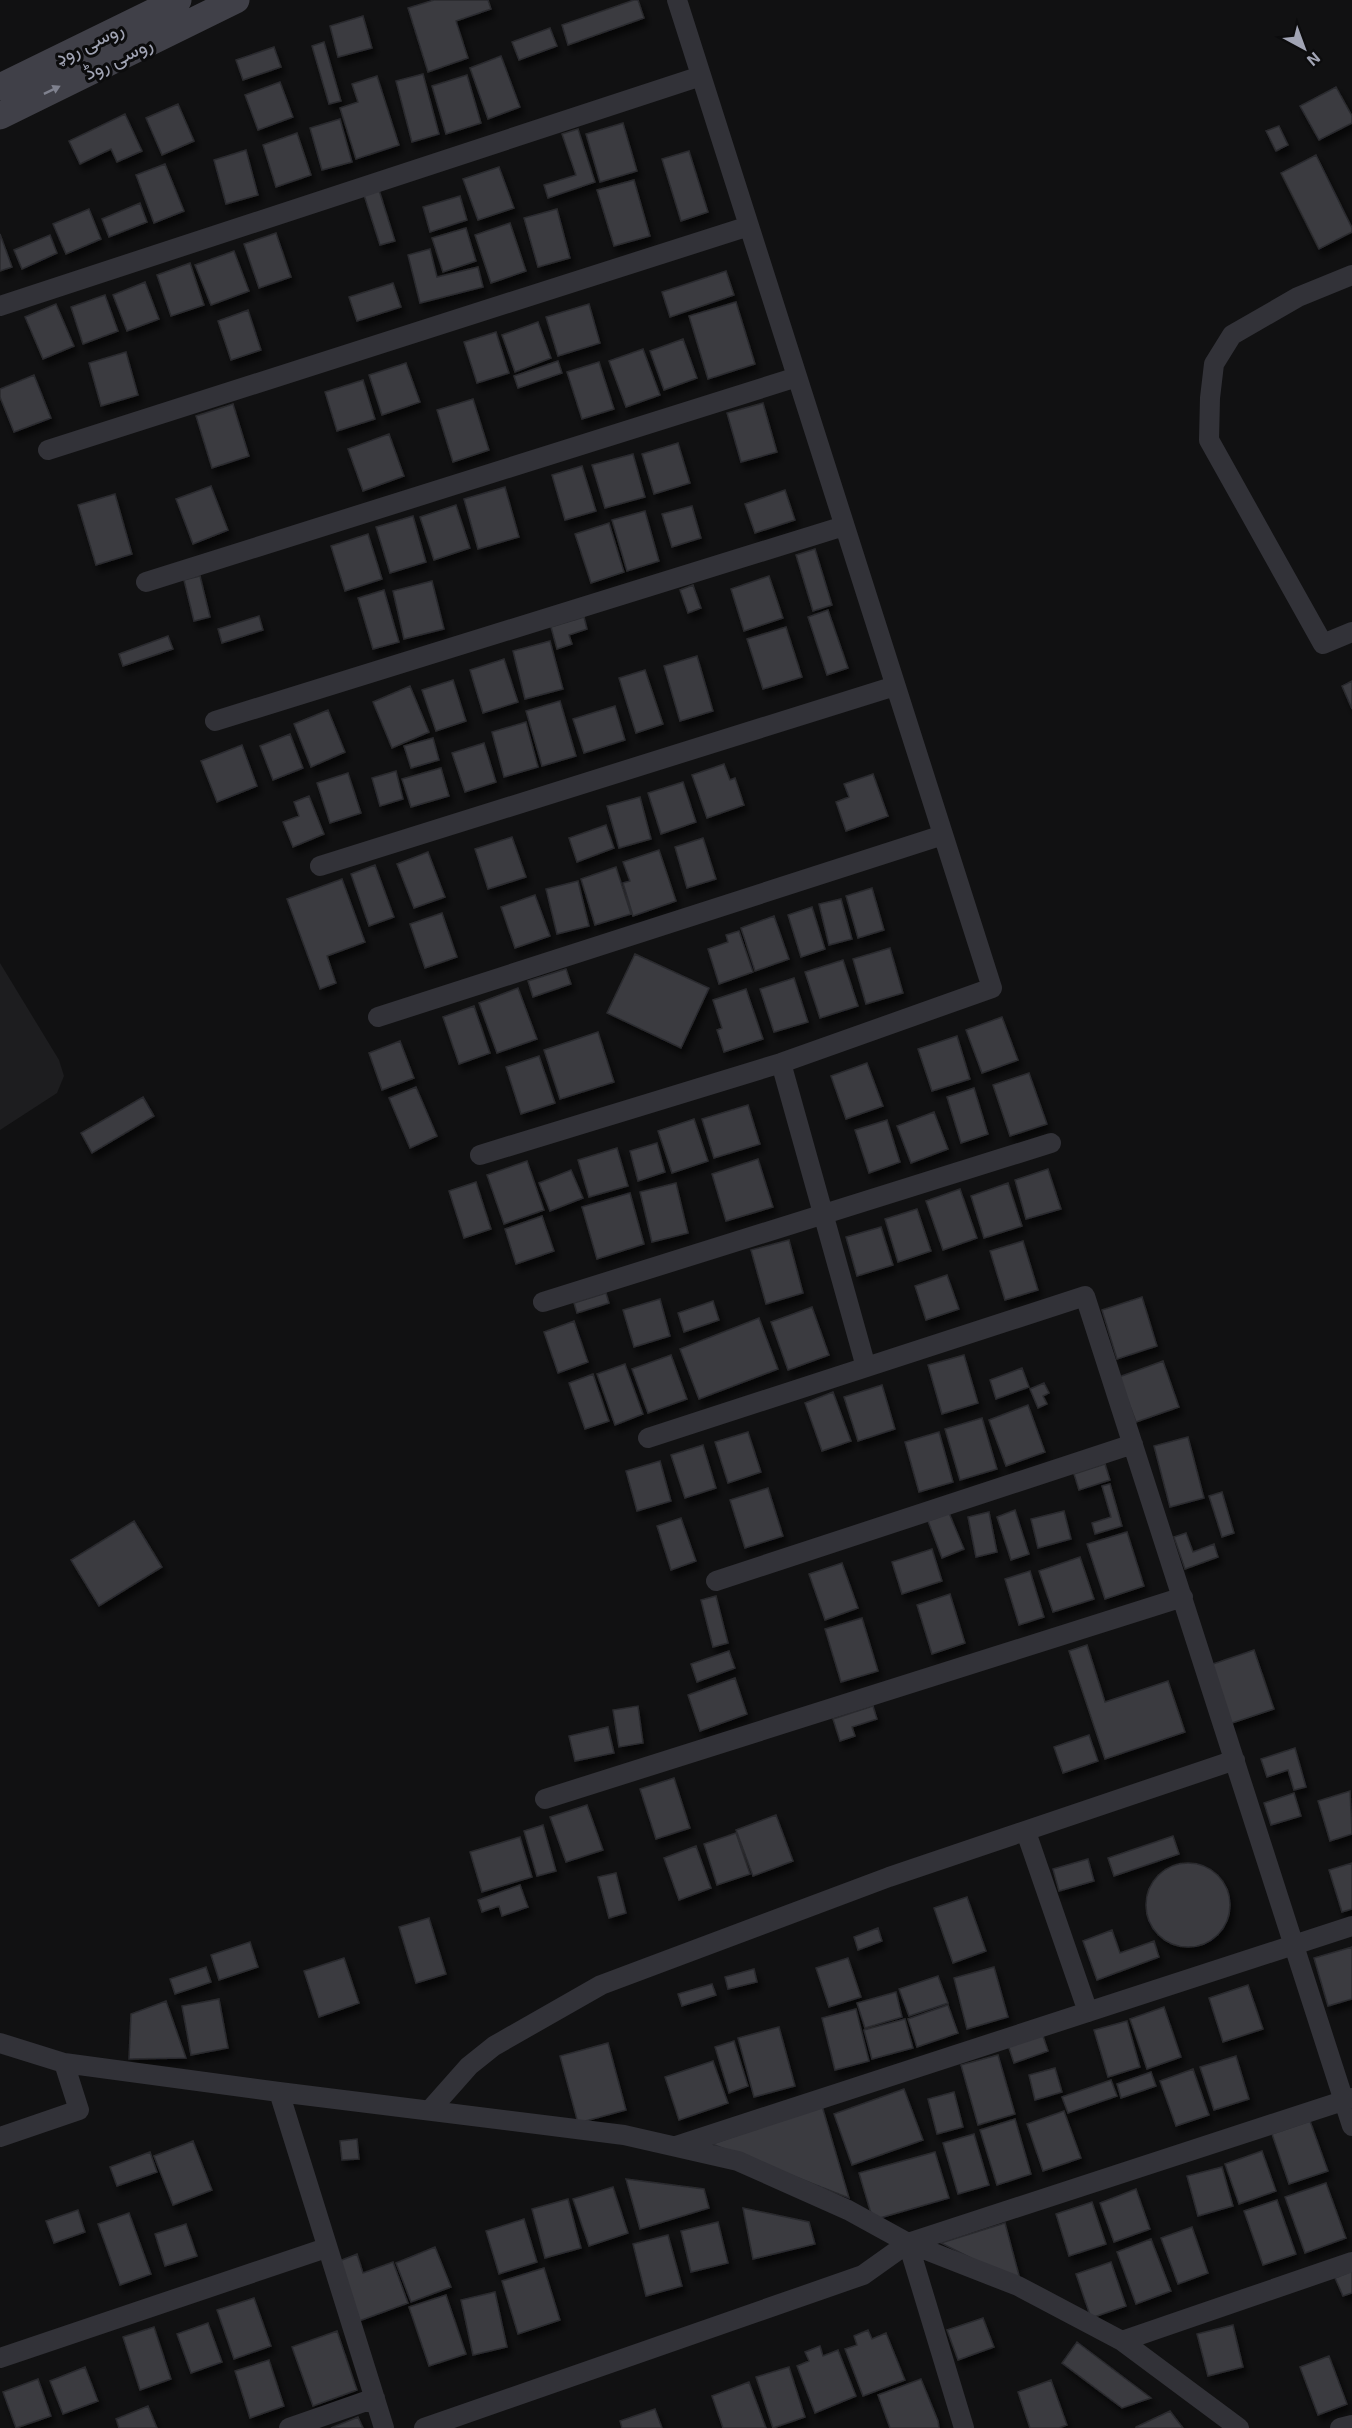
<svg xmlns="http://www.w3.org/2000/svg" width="1352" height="2428" font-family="'Exo 2',Vazirmatn,sans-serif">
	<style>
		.built { fill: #1d1d1f }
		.building { fill: #3a3b40; stroke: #2b2b2f; stroke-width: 1.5; filter: url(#shadow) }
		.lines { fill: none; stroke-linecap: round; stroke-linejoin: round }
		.minor { stroke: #323238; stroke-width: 20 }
		.secondary { stroke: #404048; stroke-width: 27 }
		.oneway { fill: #7f818e }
		.labels { text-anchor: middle; stroke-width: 6; stroke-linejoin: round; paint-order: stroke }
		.street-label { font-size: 20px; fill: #a1a4b4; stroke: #0c0c0d }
	</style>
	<defs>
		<filter id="shadow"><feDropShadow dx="3.5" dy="6" stdDeviation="3" flood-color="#0009"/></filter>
	</defs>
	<rect width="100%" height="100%" fill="#111112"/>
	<path class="built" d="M0,963L59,1060L64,1076L57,1093L0,1130Z"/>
	<path class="building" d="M434,0H488L491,9L456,21L468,58L428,72L408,8Z
		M634,0H638L644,18L568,45L562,25Z
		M363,16L372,48L338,57L330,26Z
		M550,28L557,46L519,60L512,42Z
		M324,42L341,101L329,104L312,46Z
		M274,47L281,67L243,80L236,60Z
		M501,56L520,107L488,119L470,68Z
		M423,74L439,134L412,142L396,81Z
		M467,75L481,123L446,134L432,86Z
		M377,76L399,145L356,159L340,108L358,102L352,84Z
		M280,82L293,117L258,130L245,95Z
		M1336,87L1352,116V123L1319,140L1300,106Z
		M178,104L194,141L162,155L146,118Z
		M125,114L142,151L117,162L111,149L80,164L69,141Z
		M340,119L352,162L322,170L310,128Z
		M623,123L637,171L600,182L586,134Z
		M1279,126L1288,145L1276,151L1266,131Z
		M578,129L595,182L548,198L544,185L576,175L562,134Z
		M297,133L311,175L276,187L263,145Z
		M246,150L258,195L226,204L214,160Z
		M689,151L708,212L681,221L662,159Z
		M1316,155L1352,228V232L1319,249L1281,173Z
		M165,164L184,211L154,223L136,175Z
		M499,167L514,208L478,220L463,179Z
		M634,180L650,236L614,246L597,190Z
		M379,190L395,241L380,245L364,195Z
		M460,196L467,220L430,232L423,207Z
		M140,203L147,222L109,237L102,219Z
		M89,209L101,239L66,254L53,224Z
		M557,209L570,258L538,267L524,218Z
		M510,223L526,271L491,283L475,235Z
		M466,228L476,261L443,272L432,238Z
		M276,233L291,277L259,288L244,244Z
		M0,234L12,267L0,271Z
		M50,235L57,253L22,269L14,250Z
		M430,249L437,277L478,267L483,287L420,303L408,255Z
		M234,251L249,291L211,305L195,265Z
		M190,263L204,305L171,316L157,275Z
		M726,271L734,295L670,317L662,292Z
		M145,282L159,319L127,331L113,295Z
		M393,283L401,307L357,321L349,297Z
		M105,295L118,331L83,344L71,307Z
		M736,302L755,364L708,379L689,316Z
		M56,304L74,346L43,359L25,317Z
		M589,304L600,343L558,356L546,317Z
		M248,310L261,350L231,360L218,321Z
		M538,322L551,358L515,372L502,335Z
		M496,332L509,373L477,383L464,342Z
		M683,339L697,378L664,390L650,351Z
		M643,349L660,395L626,407L609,361Z
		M126,352L138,395L101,406L89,363Z
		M558,361L562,373L518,388L514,376Z
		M599,362L614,409L582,419L567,372Z
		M406,363L420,402L382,415L369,375Z
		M34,375L51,418L14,432L0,397V389Z
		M363,380L375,419L337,431L325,392Z
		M473,399L489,450L453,462L437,410Z
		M763,403L777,452L741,462L727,413Z
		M233,404L249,456L212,468L196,416Z
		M389,434L404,476L363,491L348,449Z
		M678,443L690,483L654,494L642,454Z
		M633,454L645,497L605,508L592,465Z
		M582,466L596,511L565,520L552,475Z
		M211,486L228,530L193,544L176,499Z
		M505,487L519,537L478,549L464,499Z
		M785,490L795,520L755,533L745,504Z
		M115,494L132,554L96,565L78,505Z
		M456,505L470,548L434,560L420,517Z
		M692,506L701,538L672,547L662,514Z
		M645,511L659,561L627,571L612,520Z
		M413,516L426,562L390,573L376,527Z
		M609,523L624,572L591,583L575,534Z
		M368,534L382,579L345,591L331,546Z
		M815,549L832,605L813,611L796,555Z
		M200,576L210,617L194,621L184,580Z
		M769,576L783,618L744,631L731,589Z
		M432,581L444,629L404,639L393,591Z
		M693,585L701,608L688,613L680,590Z
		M384,590L399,642L373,649L358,598Z
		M828,610L848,668L827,675L808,617Z
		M259,616L263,630L222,643L218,629Z
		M584,617L587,629L569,635L572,644L557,649L551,627Z
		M786,627L802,677L763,689L747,639Z
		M168,636L173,649L123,666L119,654Z
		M550,641L563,689L525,699L513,651Z
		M697,656L713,711L680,721L664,666Z
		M504,659L518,702L483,713L470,670Z
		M645,670L663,724L636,733L619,678Z
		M453,680L466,721L436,731L422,690Z
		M1352,681V709L1342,686Z
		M410,686L429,732L392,748L373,702Z
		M560,701L576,756L542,766L526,711Z
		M615,706L625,740L584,753L573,719Z
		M328,710L345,752L311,767L294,724Z
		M526,722L538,767L504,777L492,732Z
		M290,734L303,768L273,780L260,746Z
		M433,738L439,760L411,768L404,746Z
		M484,743L496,782L465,792L452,753Z
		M242,745L257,786L217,802L201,761Z
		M724,764L730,780L735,778L744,805L707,818L692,775Z
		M441,768L449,796L411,807L402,779Z
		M396,771L403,799L380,806L372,778Z
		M348,773L361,813L330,823L317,783Z
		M873,774L888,816L846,831L836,802L849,797L844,784Z
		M683,782L696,822L661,834L648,793Z
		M309,796L324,834L293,847L283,822L299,816L294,802Z
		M640,797L651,839L619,848L607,806Z
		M606,825L614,848L577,862L569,838Z
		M512,837L526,877L488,889L475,849Z
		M703,838L716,879L687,888L675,847Z
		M659,850L676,901L633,916L623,883L630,881L623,862Z
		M428,852L445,897L414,908L397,864Z
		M375,865L394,917L369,926L351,874Z
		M616,867L631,914L595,925L581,879Z
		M342,879L365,942L327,956L336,983L320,989L287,899Z
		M578,881L589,926L557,934L546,889Z
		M872,888L884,930L858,938L846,896Z
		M535,895L550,936L515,948L501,907Z
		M841,899L852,939L829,945L819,904Z
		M812,907L825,949L801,957L788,915Z
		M442,913L457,957L425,968L410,924Z
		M774,916L789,959L755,971L741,928Z
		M739,931L753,972L719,984L708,949L728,942L726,935Z
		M890,948L903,993L866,1004L853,959Z
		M635,954L709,988L681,1048L607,1013Z
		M843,960L858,1006L820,1018L805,972Z
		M566,969L571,984L533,997L528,981Z
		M794,978L808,1022L774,1032L760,989Z
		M518,988L537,1039L497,1053L479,1003Z
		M746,989L763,1039L724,1052L717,1030L722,1028L713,1000Z
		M474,1006L490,1053L459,1064L443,1017Z
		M1002,1017L1018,1060L982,1073L966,1030Z
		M598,1032L614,1082L560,1099L544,1050Z
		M957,1036L970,1079L932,1091L918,1049Z
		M400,1041L414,1078L382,1090L369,1053Z
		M539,1056L555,1103L521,1114L506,1067Z
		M867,1063L883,1106L846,1119L831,1076Z
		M1029,1073L1047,1124L1010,1136L993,1085Z
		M416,1087L437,1136L410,1148L389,1098Z
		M974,1088L988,1134L961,1143L947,1097Z
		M143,1097L154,1116L92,1153L81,1133Z
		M748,1105L760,1144L714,1158L702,1119Z
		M934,1112L948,1149L911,1163L897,1126Z
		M694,1119L708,1161L672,1173L658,1131Z
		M887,1120L900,1162L869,1173L855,1130Z
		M657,1143L665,1172L638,1181L630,1151Z
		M617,1148L628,1186L589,1197L578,1160Z
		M758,1159L773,1207L726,1221L712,1174Z
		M527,1161L544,1210L504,1224L487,1175Z
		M1048,1169L1061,1209L1026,1219L1015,1180Z
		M571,1170L583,1198L550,1211L539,1183Z
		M476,1182L491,1229L464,1238L449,1191Z
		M676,1183L688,1233L652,1242L640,1192Z
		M1008,1183L1022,1226L984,1238L971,1196Z
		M960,1189L977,1238L943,1250L926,1201Z
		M630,1193L644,1244L597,1259L582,1207Z
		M917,1209L931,1251L898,1262L885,1219Z
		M542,1216L554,1251L516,1264L505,1229Z
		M881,1227L893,1265L857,1276L846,1237Z
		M789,1240L803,1293L766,1304L751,1250Z
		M1023,1241L1038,1290L1005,1300L990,1251Z
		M947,1275L959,1309L926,1320L915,1286Z
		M606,1293L609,1303L577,1313L574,1303Z
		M1142,1297L1157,1346L1117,1359L1102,1310Z
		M660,1299L670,1336L634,1347L623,1310Z
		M713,1301L719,1320L684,1332L678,1313Z
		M812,1307L829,1355L788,1370L771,1322Z
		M759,1318L778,1369L699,1399L680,1349Z
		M574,1321L588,1362L558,1373L544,1332Z
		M671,1355L687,1399L648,1413L632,1369Z
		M964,1355L978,1403L942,1414L928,1365Z
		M1163,1361L1179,1407L1136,1422L1119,1377Z
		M625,1364L643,1414L615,1425L597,1374Z
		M1022,1368L1029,1387L996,1399L990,1380Z
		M593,1374L609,1421L585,1429L569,1383Z
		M1044,1383L1049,1393L1043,1396L1047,1404L1038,1408L1030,1389Z
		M882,1385L895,1429L858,1441L844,1397Z
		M833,1392L851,1441L822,1451L805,1403Z
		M1028,1405L1045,1452L1006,1466L989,1420Z
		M982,1418L997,1469L960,1480L945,1429Z
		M748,1432L761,1472L728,1483L715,1442Z
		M939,1432L953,1482L919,1492L905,1442Z
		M1188,1437L1204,1498L1170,1507L1154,1446Z
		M703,1445L716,1488L685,1498L671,1455Z
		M660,1461L671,1501L637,1511L626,1471Z
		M1105,1464L1110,1480L1079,1490L1074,1474Z
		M1110,1484L1122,1526L1095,1534L1092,1523L1111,1517L1102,1486Z
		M768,1488L783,1536L745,1548L730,1500Z
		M1222,1492L1234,1533L1222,1537L1209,1496Z
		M1015,1510L1029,1554L1011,1560L997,1517Z
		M1064,1511L1071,1539L1038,1548L1031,1519Z
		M989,1512L997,1552L976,1557L968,1517Z
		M949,1513L964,1549L942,1558L928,1521Z
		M681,1518L696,1561L671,1570L657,1526Z
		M134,1521L162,1567L99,1606L71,1560Z
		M1127,1532L1144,1586L1105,1599L1087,1544Z
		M1186,1533L1193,1552L1214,1544L1218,1557L1185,1569L1174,1537Z
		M932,1549L942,1581L902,1594L892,1562Z
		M1080,1557L1094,1599L1053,1612L1039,1571Z
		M842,1563L858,1608L825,1620L809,1574Z
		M1030,1571L1044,1617L1019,1625L1005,1579Z
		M950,1594L965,1643L932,1654L917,1605Z
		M716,1596L728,1643L713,1647L701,1600Z
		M862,1618L878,1671L841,1682L825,1629Z
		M1087,1645L1105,1702L1168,1681L1185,1732L1105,1759L1069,1651Z
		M1254,1650L1274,1709L1229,1724L1210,1665Z
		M729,1651L735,1668L697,1682L691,1664Z
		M735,1678L747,1714L700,1731L688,1695Z
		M638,1706L643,1743L619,1747L613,1710Z
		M873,1706L877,1719L852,1727L855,1736L840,1741L833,1719Z
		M608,1727L614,1753L575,1761L569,1736Z
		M1089,1735L1098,1761L1063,1773L1054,1747Z
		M1295,1748L1306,1787L1294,1790L1288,1770L1267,1777L1261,1759Z
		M674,1778L690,1828L656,1839L640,1789Z
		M1350,1791L1352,1834L1330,1841L1318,1801Z
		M1294,1793L1301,1816L1271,1825L1264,1803Z
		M587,1805L603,1850L566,1862L550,1817Z
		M776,1815L793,1861L753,1876L736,1830Z
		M543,1825L556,1871L537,1876L524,1831Z
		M736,1833L750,1874L717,1885L704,1844Z
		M1173,1836L1179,1854L1114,1876L1108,1858Z
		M520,1837L532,1877L482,1892L470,1852Z
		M696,1846L711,1888L679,1900L664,1858Z
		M1088,1859L1094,1881L1059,1891L1053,1869Z
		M1352,1863V1909L1342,1912L1329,1870Z
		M1146 1905a42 42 0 1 1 84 0a42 42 0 1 1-84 0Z
		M616,1873L626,1913L609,1918L598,1877Z
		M520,1885L528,1907L502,1916L499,1906L482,1912L478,1900Z
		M967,1897L986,1951L953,1963L934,1908Z
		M429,1918L446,1974L416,1983L399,1927Z
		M878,1928L882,1941L858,1950L854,1937Z
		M1112,1930L1120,1953L1154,1941L1159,1957L1097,1980L1083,1941Z
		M250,1942L258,1967L219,1980L211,1955Z
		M1352,1947V1999L1328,2006L1314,1958Z
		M344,1958L359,2003L319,2017L304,1971Z
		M848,1958L861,1997L829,2007L816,1968Z
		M206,1967L211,1982L175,1994L170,1979Z
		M994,1967L1008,2017L967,2029L954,1978Z
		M754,1969L757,1982L728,1989L725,1977Z
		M938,1976L948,2003L909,2016L899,1989Z
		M712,1984L716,1995L682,2006L678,1994Z
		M1248,1985L1263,2029L1223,2042L1209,1998Z
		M896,1992L902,2017L865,2028L857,2003Z
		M219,1999L228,2048L191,2055L182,2006Z
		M166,2001L186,2058L129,2059L131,2014Z
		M948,2005L958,2033L917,2047L908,2019Z
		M1164,2007L1181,2057L1147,2069L1130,2019Z
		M856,2009L869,2061L835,2070L822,2018Z
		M905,2019L913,2048L872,2059L864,2030Z
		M1127,2021L1140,2067L1108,2077L1094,2030Z
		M779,2027L795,2086L754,2097L738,2038Z
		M1042,2033L1048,2051L1014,2063L1008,2045Z
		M734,2041L748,2086L729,2093L715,2047Z
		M608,2043L626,2110L578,2123L560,2056Z
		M998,2055L1015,2114L978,2125L961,2065Z
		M1236,2056L1249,2099L1214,2110L1200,2067Z
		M713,2061L728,2103L679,2120L665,2077Z
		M1055,2068L1062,2092L1035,2100L1029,2075Z
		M1193,2069L1209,2115L1176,2126L1160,2081Z
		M1151,2072L1156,2086L1121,2098L1117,2084Z
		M1111,2080L1117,2096L1068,2113L1062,2097Z
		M904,2089L923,2140L852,2165L834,2114Z
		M954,2092L963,2127L937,2134L928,2099Z
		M822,2106L849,2198L712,2144Z
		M1064,2111L1081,2158L1043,2171L1027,2124Z
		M1015,2119L1031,2174L997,2185L980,2130Z
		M1310,2121L1328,2171L1289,2184L1272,2134Z
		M974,2134L989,2185L958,2194L943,2143Z
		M357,2139L359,2159L342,2160L340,2141Z
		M193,2141L212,2190L173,2205L154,2156Z
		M1262,2151L1276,2191L1239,2204L1225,2164Z
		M150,2152L157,2172L117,2186L110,2167Z
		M935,2152L949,2198L873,2220L859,2173Z
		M1222,2167L1233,2206L1198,2216L1187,2176Z
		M626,2179L704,2189L709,2208L640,2229Z
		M1326,2183L1346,2238L1305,2253L1285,2197Z
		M613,2187L628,2233L589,2246L573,2199Z
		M1136,2189L1150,2229L1114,2242L1100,2203Z
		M568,2199L581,2248L545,2258L532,2209Z
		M1277,2200L1296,2254L1263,2265L1244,2211Z
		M1092,2202L1106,2244L1069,2256L1056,2214Z
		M743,2208L809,2222L815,2244L753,2259Z
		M78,2210L85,2232L54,2243L46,2221Z
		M129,2213L151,2274L120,2285L98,2224Z
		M524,2219L537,2262L499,2274L486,2231Z
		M718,2222L728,2263L691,2272L681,2231Z
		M1005,2223L1021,2283L941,2243Z
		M186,2224L197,2256L165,2266L155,2234Z
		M1192,2227L1208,2273L1178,2284L1161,2238Z
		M668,2235L682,2286L646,2296L633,2244Z
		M1151,2239L1171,2291L1136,2304L1117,2252Z
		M435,2247L451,2287L411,2302L396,2263Z
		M357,2254L363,2273L393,2262L408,2303L359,2321L337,2262Z
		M1111,2262L1126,2306L1091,2318L1076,2274Z
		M544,2268L560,2320L518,2334L502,2281Z
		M1352,2271V2293L1343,2296L1335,2278Z
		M495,2292L507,2347L473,2355L461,2300Z
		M446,2295L466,2354L429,2366L409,2307Z
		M254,2298L271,2346L234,2359L217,2310Z
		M983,2318L994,2347L958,2360L947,2330Z
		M208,2323L222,2362L191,2373L177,2334Z
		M1233,2325L1243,2367L1208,2376L1197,2334Z
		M154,2327L171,2379L140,2390L123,2337Z
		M868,2330L872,2339L886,2333L905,2380L863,2396L845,2349L857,2345L854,2336Z
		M337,2331L357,2390L313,2406L292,2347Z
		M1077,2342L1151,2398L1122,2408L1062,2363Z
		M820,2346L823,2356L838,2350L856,2396L815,2413L797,2366L809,2361L805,2352Z
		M1329,2356L1347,2404L1318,2415L1300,2367Z
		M269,2360L284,2406L250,2418L235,2371Z
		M85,2367L98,2401L63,2414L50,2381Z
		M789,2367L805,2417L773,2428L756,2377Z
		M38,2379L51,2416L16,2428L3,2392Z
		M921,2379L938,2421L939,2428H890L878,2395Z
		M1051,2380L1067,2425L1059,2428H1030L1018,2392Z
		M749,2382L766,2428H723L712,2396Z
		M148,2406L157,2428H119L116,2419Z
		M655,2409L662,2428H622L620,2421Z
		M1170,2411L1183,2428H1136V2427Z
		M358,2417L363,2428H331Z"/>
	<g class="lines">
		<path class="minor" d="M1352,275L1298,297L1232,335L1214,364L1210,398L1209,440L1323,644L1352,632
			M0,306L701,76
			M48,450L749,226
			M146,582L797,377
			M215,721L844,526
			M320,866L895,686
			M378,1017L943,835
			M781,1063L866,1367
			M480,1155L781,1063L992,988L677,0
			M543,1302L1051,1143
			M648,1438L1085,1296L1352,2126
			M716,1581L1133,1444
			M545,1799L1183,1597
			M1026,1832L1088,2012
			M0,2043L64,2063L279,2092L624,2135L738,2161L848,2210L908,2243L1018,2286L1122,2341L1239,2428
			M279,2092L384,2428
			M430,2110L469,2066L494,2046L601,1985L889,1877L1235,1760
			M0,2137L79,2110L64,2063
			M676,2146L1352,1926
			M908,2243L964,2428
			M1122,2341L1352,2262
			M0,2358L326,2248
			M289,2428L375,2398
			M424,2428L863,2275L908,2243L1352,2098
			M1340,2428L1352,2425"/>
		<path class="secondary" d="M0,87L178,0
			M0,116L236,0"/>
	</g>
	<defs><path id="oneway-solid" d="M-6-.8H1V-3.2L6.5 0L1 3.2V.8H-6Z" transform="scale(1.5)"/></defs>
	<use class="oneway" href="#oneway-solid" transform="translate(52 90) rotate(-26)"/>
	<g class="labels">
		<g class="street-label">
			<text transform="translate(89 43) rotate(-26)" y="7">روسی روډ</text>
			<text transform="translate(118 58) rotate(-26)" y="7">روسی روڈ</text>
		</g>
	</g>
	<g transform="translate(1304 48) rotate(139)" stroke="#0c0c0d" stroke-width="4.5" paint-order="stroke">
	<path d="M0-4.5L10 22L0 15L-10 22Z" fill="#a1a4b4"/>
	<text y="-9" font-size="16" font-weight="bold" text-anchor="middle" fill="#a1a4b4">N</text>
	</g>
</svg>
